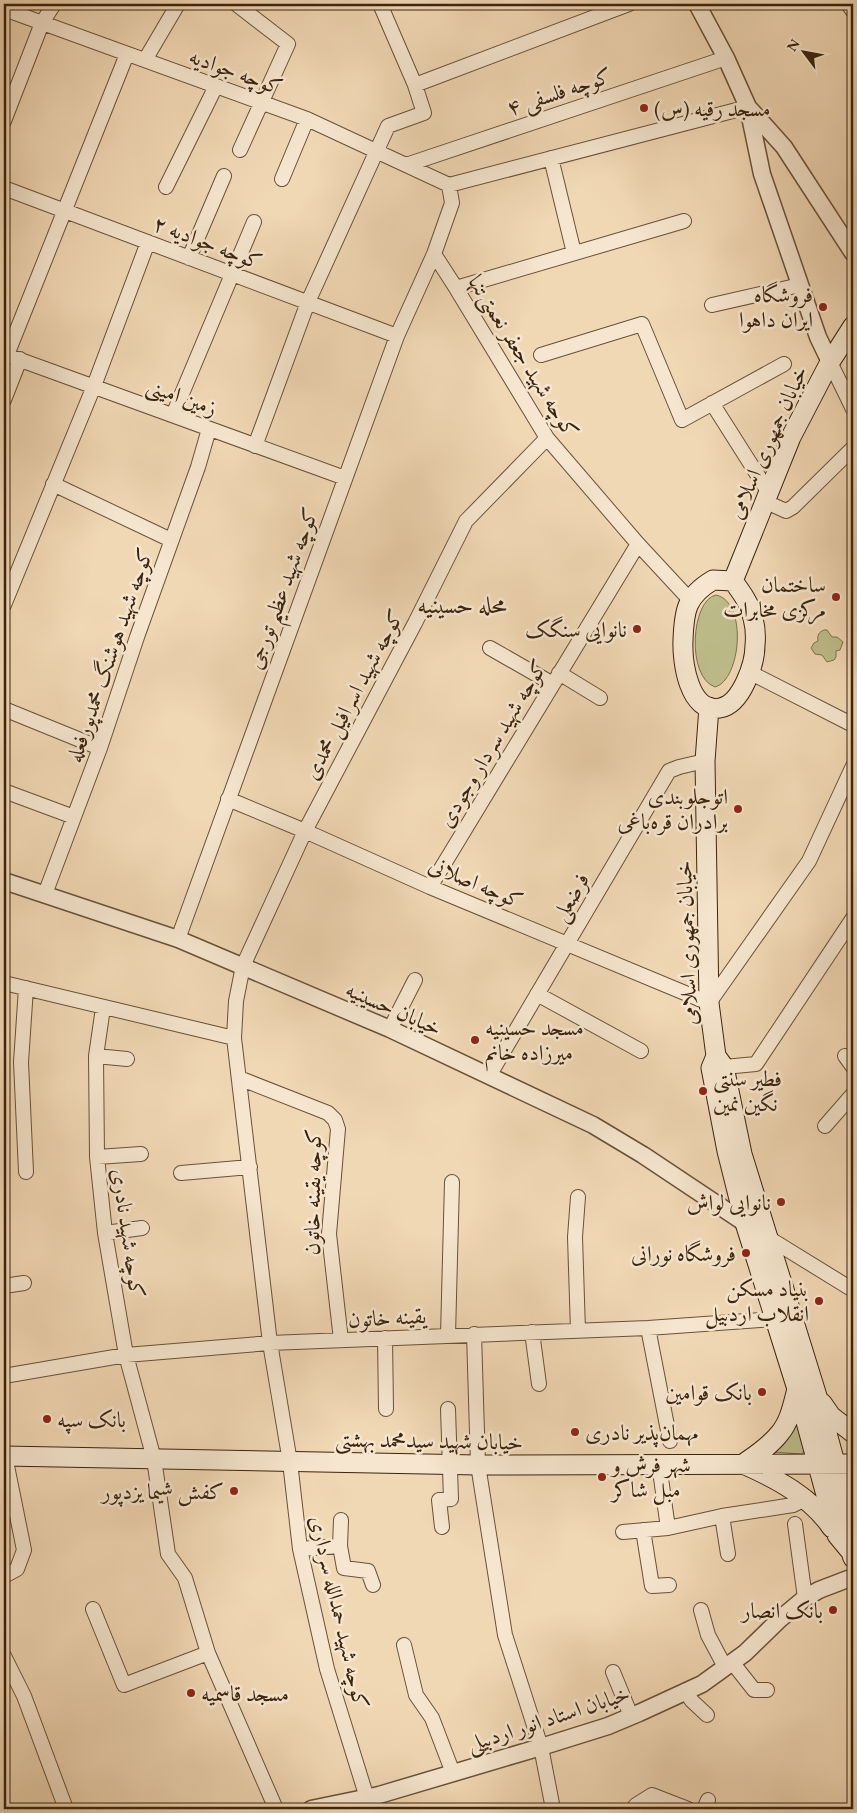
<svg xmlns="http://www.w3.org/2000/svg" width="857" height="1813" font-family="'EB Garamond',Amiri,serif">
	<style>
		.green { fill: #bebe8b; stroke: #7c714c }
		.lines { fill: none; stroke-linecap: round; stroke-linejoin: round }
		.minor-casing { stroke: #685138; stroke-width: 16 }
		.tertiary-casing { stroke: #685138; stroke-width: 19 }
		.secondary-casing { stroke: #3b240e; stroke-width: 21 }
		.minor { stroke: #f6e6cf; stroke-width: 14 }
		.tertiary { stroke: #f6e6cf; stroke-width: 16 }
		.secondary { stroke: #f6e6cf; stroke-width: 19 }
		.poi-dot { fill: #8f2418; stroke: #f6e6cf; stroke-width: 2 }
		.labels { text-anchor: middle; stroke-width: 5; stroke-linejoin: round; paint-order: stroke }
		.street-label { font-size: 22px; fill: #3b240e; stroke: #f6e6cf }
		.poi-label { font-size: 22px; fill: #3b240e; stroke: #f6e6cf; text-anchor: end }
		.neighbourhood-label { font-size: 24px; fill: #3b240e; stroke: #f6e6cf }
	</style>
	<rect width="100%" height="100%" fill="#f1d8b5"/>
	<filter id="stains"><feTurbulence type="fractalNoise" baseFrequency=".004" numOctaves="4"/><feColorMatrix values="0 0 0 0 .2 0 0 0 0 .09 0 0 0 0 .02 0 0 0 .5 -.17"/></filter>
	<radialGradient id="worn" r=".72"><stop offset=".6" stop-color="#630" stop-opacity="0"/><stop offset="1" stop-color="#630" stop-opacity=".3"/></radialGradient>
	<path class="green" d="M716,595C748,602 741,680 715,687C686,677 691,600 716,595Z
		M824,630H827L832,637H837L843,642L840,650L836,651V657L834,660L827,662L822,655L815,654L811,648L814,643L818,641C817,635 819,632 824,630Z
		M797,1422L806,1451L801,1454L772,1452L788,1436Z"/>
	<g class="lines">
		<defs>
			<path id="minor" d="M236,4L288,44L240,150
				M848,4L853,11
				M4,9L307,119L449,185
				M145,60L178,4
				M415,85L629,4
				M4,121L42,23L54,4
				M551,158L574,253
				M406,165L726,58
				M282,179L307,119
				M449,185L748,107
				M166,187L216,86
				M4,188L397,336
				M434,254L456,288L547,438L638,544L690,600
				M189,258L224,176
				M456,288L684,221
				M712,305L800,285
				M4,354L345,478
				M7,355L127,54
				M541,355L642,324L682,420L784,364
				M830,362L853,409
				M4,400L20,359
				M712,403L769,493
				M173,415L254,222
				M255,446L308,302L388,126L424,113L415,85L380,4
				M53,484L171,540
				M775,506L786,511L793,507L853,448
				M4,605L94,386L148,242
				M490,648L553,684
				M749,672L853,725
				M559,673L600,698
				M4,709L100,748
				M4,791L74,817
				M228,799L305,831L430,887L709,1003L809,861L853,766
				M430,887L638,544
				M45,894L100,748L137,637L198,467L209,429
				M178,939L397,336L434,254L452,203L449,185
				M4,983L234,1038
				M26,988L21,1062L26,1172
				M537,994L641,1051
				M103,1008L96,1056L97,1157L105,1233L126,1355L154,1459L168,1554L185,1578L208,1653L276,1809
				M390,1029L415,980
				M96,1056L127,1059
				M845,1056L853,1067
				M724,1067L756,1064L853,918
				M489,1076L669,771L679,767L705,761
				M239,1078L328,1113L335,1120L338,1129L329,1234L341,1340
				M825,1126L853,1094
				M97,1157L141,1154
				M181,1173L250,1167
				M105,1233L142,1228
				M767,1237L853,1290
				M4,1286L24,1283
				M648,1328L670,1441
				M578,1331L575,1237L578,1197
				M532,1332L539,1384
				M474,1334L478,1465L505,1635L541,1747L553,1809
				M448,1335L452,1182
				M385,1338L386,1409
				M4,1376L126,1355L270,1343L648,1328L774,1319
				M4,1451L24,1550L17,1569L4,1576
				M659,1464L668,1528
				M722,1516L728,1554
				M341,1520L340,1546L344,1568L368,1571L373,1585
				M795,1524L805,1598
				M442,1527L439,1500L451,1499L448,1409
				M643,1530L652,1586L669,1585
				M623,1532L668,1528L722,1516L793,1505L805,1499
				M300,1549L340,1546
				M93,1609L124,1685L208,1653
				M701,1610L708,1635L725,1667
				M404,1645L416,1695L432,1718L453,1773
				M4,1656L24,1696L66,1809
				M732,1662L754,1690H767
				M613,1672L631,1716
				M685,1691L692,1701L707,1715
				M367,1798L327,1669L300,1549L290,1462L270,1343L234,1038L236,1001L243,966L305,831L415,623L466,521L547,438
				M633,1809L636,1805L652,1795L688,1809
				M704,1809L708,1800"/>
			<path id="tertiary" d="M697,4L726,58L748,107L784,147L853,253
				M748,107L762,174L818,337L830,362
				M4,881L178,939L390,1029L593,1125L643,1155L745,1223
				M311,1809L379,1795L541,1747L608,1726L639,1713L702,1684L745,1653L780,1619L805,1598L819,1590L853,1577"/>
			<path id="secondary" d="M713,580L733,581C742,593 750,604 753,618C755,626 756,636 755,645C755,663 742,704 720,708C689,714 682,662 683,640C684,611 686,596 713,580Z
				M733,581L791,437L830,362L853,326
				M709,707L705,761L709,1003L716,1056L724,1067L742,1154L817,1396L853,1530
				M716,1056L711,1068L727,1151L745,1223L797,1389L837,1535L851,1552L853,1558
				M797,1389C793,1404 790,1421 780,1433C770,1446 756,1455 743,1464C777,1479 811,1497 832,1528
				M822,1403L831,1416L853,1433
				M4,1456L478,1465L853,1464"/>
		</defs>
		<use href="#minor" class="minor-casing"/>
		<use href="#tertiary" class="tertiary-casing"/>
		<use href="#secondary" class="secondary-casing"/>
		<use href="#minor" class="minor"/>
		<use href="#tertiary" class="tertiary"/>
		<use href="#secondary" class="secondary"/>
	</g>
	<g class="poi-dot">
		<circle cx="644" cy="108" r="5"/>
		<circle cx="823" cy="307" r="5"/>
		<circle cx="836" cy="597" r="5"/>
		<circle cx="637" cy="629" r="5"/>
		<circle cx="738" cy="809" r="5"/>
		<circle cx="475" cy="1040" r="5"/>
		<circle cx="703" cy="1091" r="5"/>
		<circle cx="781" cy="1202" r="5"/>
		<circle cx="746" cy="1253" r="5"/>
		<circle cx="819" cy="1301" r="5"/>
		<circle cx="762" cy="1392" r="5"/>
		<circle cx="47" cy="1419" r="5"/>
		<circle cx="575" cy="1432" r="5"/>
		<circle cx="602" cy="1477" r="5"/>
		<circle cx="234" cy="1491" r="5"/>
		<circle cx="833" cy="1610" r="5"/>
		<circle cx="191" cy="1693" r="5"/>
	</g>
	<g class="labels">
		<g class="street-label">
			<text transform="translate(236 71) rotate(20)" y="8">کوچه جوادیه</text>
			<text transform="translate(559 91) rotate(-18)" y="8">کوچه فلسفی ۴</text>
			<text transform="translate(208 242) rotate(21)" y="8">کوچه جوادیه ۲</text>
			<text transform="translate(524 356) rotate(58)" y="8">کوچه شهید جعفر نعمتی‌تنها</text>
			<text transform="translate(182 396) rotate(20)" y="8">زمین امینی</text>
			<text transform="translate(767 442) rotate(-66)" y="8">خیابان جمهوری اسلامی</text>
			<text transform="translate(282 588) rotate(-70)" y="8">کوچه شهید عظیم تورجی</text>
			<text transform="translate(109 655) rotate(-71)" y="8">کوچه شهید هوشنگ محمدپورفعله</text>
			<text transform="translate(353 694) rotate(-62)" y="8">کوچه شهید اسرافیل محمدی</text>
			<text transform="translate(492 743) rotate(-59)" y="8">کوچه شهید سردار وجودی</text>
			<text transform="translate(476 882) rotate(23)" y="8">کوچه اصلانی</text>
			<text transform="translate(570 897) rotate(-60)" y="8">فرضعلی</text>
			<text transform="translate(686 943) rotate(-92)" y="8">خیابان جمهوری اسلامی</text>
			<text transform="translate(394 1008) rotate(24)" y="8">خیابان حسینیه</text>
			<text transform="translate(312 1192) rotate(-89)" y="8">کوچه یقینه خاتون</text>
			<text transform="translate(129 1233) rotate(82)" y="8">کوچه شهید نادری</text>
			<text transform="translate(387 1317) rotate(-3)" y="8">یقینه خاتون</text>
			<text transform="translate(429 1440) rotate(1)" y="8">خیابان شهید سیدمحمد بهشتی</text>
			<text transform="translate(340 1612) rotate(77)" y="8">کوچه شهید حمدالله سرداری</text>
			<text transform="translate(548 1718) rotate(-18)" y="8">خیابان استاد انور اردبیلی</text>
		</g>
		<g class="poi-label">
			<text x="654" y="116" text-anchor="start">مسجد رقیه (س)</text>
			<text x="813" y="302">فروشگاه<tspan x="813" dy="25">ایران داهوا</tspan></text>
			<text x="826" y="592">ساختمان<tspan x="826" dy="25">مرکزی مخابرات</tspan></text>
			<text x="627" y="637">نانوایی سنگک</text>
			<text x="728" y="804">اتوجلوبندی<tspan x="728" dy="25">برادران قره‌باغی</tspan></text>
			<text x="485" y="1035" text-anchor="start">مسجد حسینیه<tspan x="485" dy="25">میرزاده خانم</tspan></text>
			<text x="713" y="1086" text-anchor="start">فطیر سنتی<tspan x="713" dy="25">نگین نمین</tspan></text>
			<text x="771" y="1210">نانوایی لواش</text>
			<text x="736" y="1261">فروشگاه نورانی</text>
			<text x="809" y="1296">بنیاد مسکن<tspan x="809" dy="25">انقلاب اردبیل</tspan></text>
			<text x="752" y="1400">بانک قوامین</text>
			<text x="57" y="1427" text-anchor="start">بانک سپه</text>
			<text x="585" y="1440" text-anchor="start">مهمان‌پذیر نادری</text>
			<text x="612" y="1472" text-anchor="start">شهر فرش و<tspan x="612" dy="25">مبل شاکر</tspan></text>
			<text x="224" y="1499">کفش شیما یزدپور</text>
			<text x="823" y="1618">بانک انصار</text>
			<text x="201" y="1701" text-anchor="start">مسجد قاسمیه</text>
		</g>
		<g class="neighbourhood-label">
			<text x="462" y="613">محله حسینیه</text>
		</g>
	</g>
	<rect width="857" height="1813" fill="none" stroke="#f1d8b5" stroke-width="20"/>
	<rect x="5" y="5" width="847" height="1803" fill="none" stroke="#3b240e" stroke-width="2.5"/>
	<rect x="10" y="10" width="837" height="1793" fill="none" stroke="#3b240e"/>
	<g transform="translate(804 52) rotate(302)" stroke="#f6e6cf" stroke-width="4" paint-order="stroke">
	<path d="M0-4L9 19L0 12L-9 19Z" fill="#3b240e"/>
	<text y="-8" font-size="14" font-weight="bold" text-anchor="middle" fill="#3b240e">N</text>
	</g>
	<rect width="100%" height="100%" filter="url(#stains)"/>
	<rect width="100%" height="100%" fill="url(#worn)"/>
</svg>
